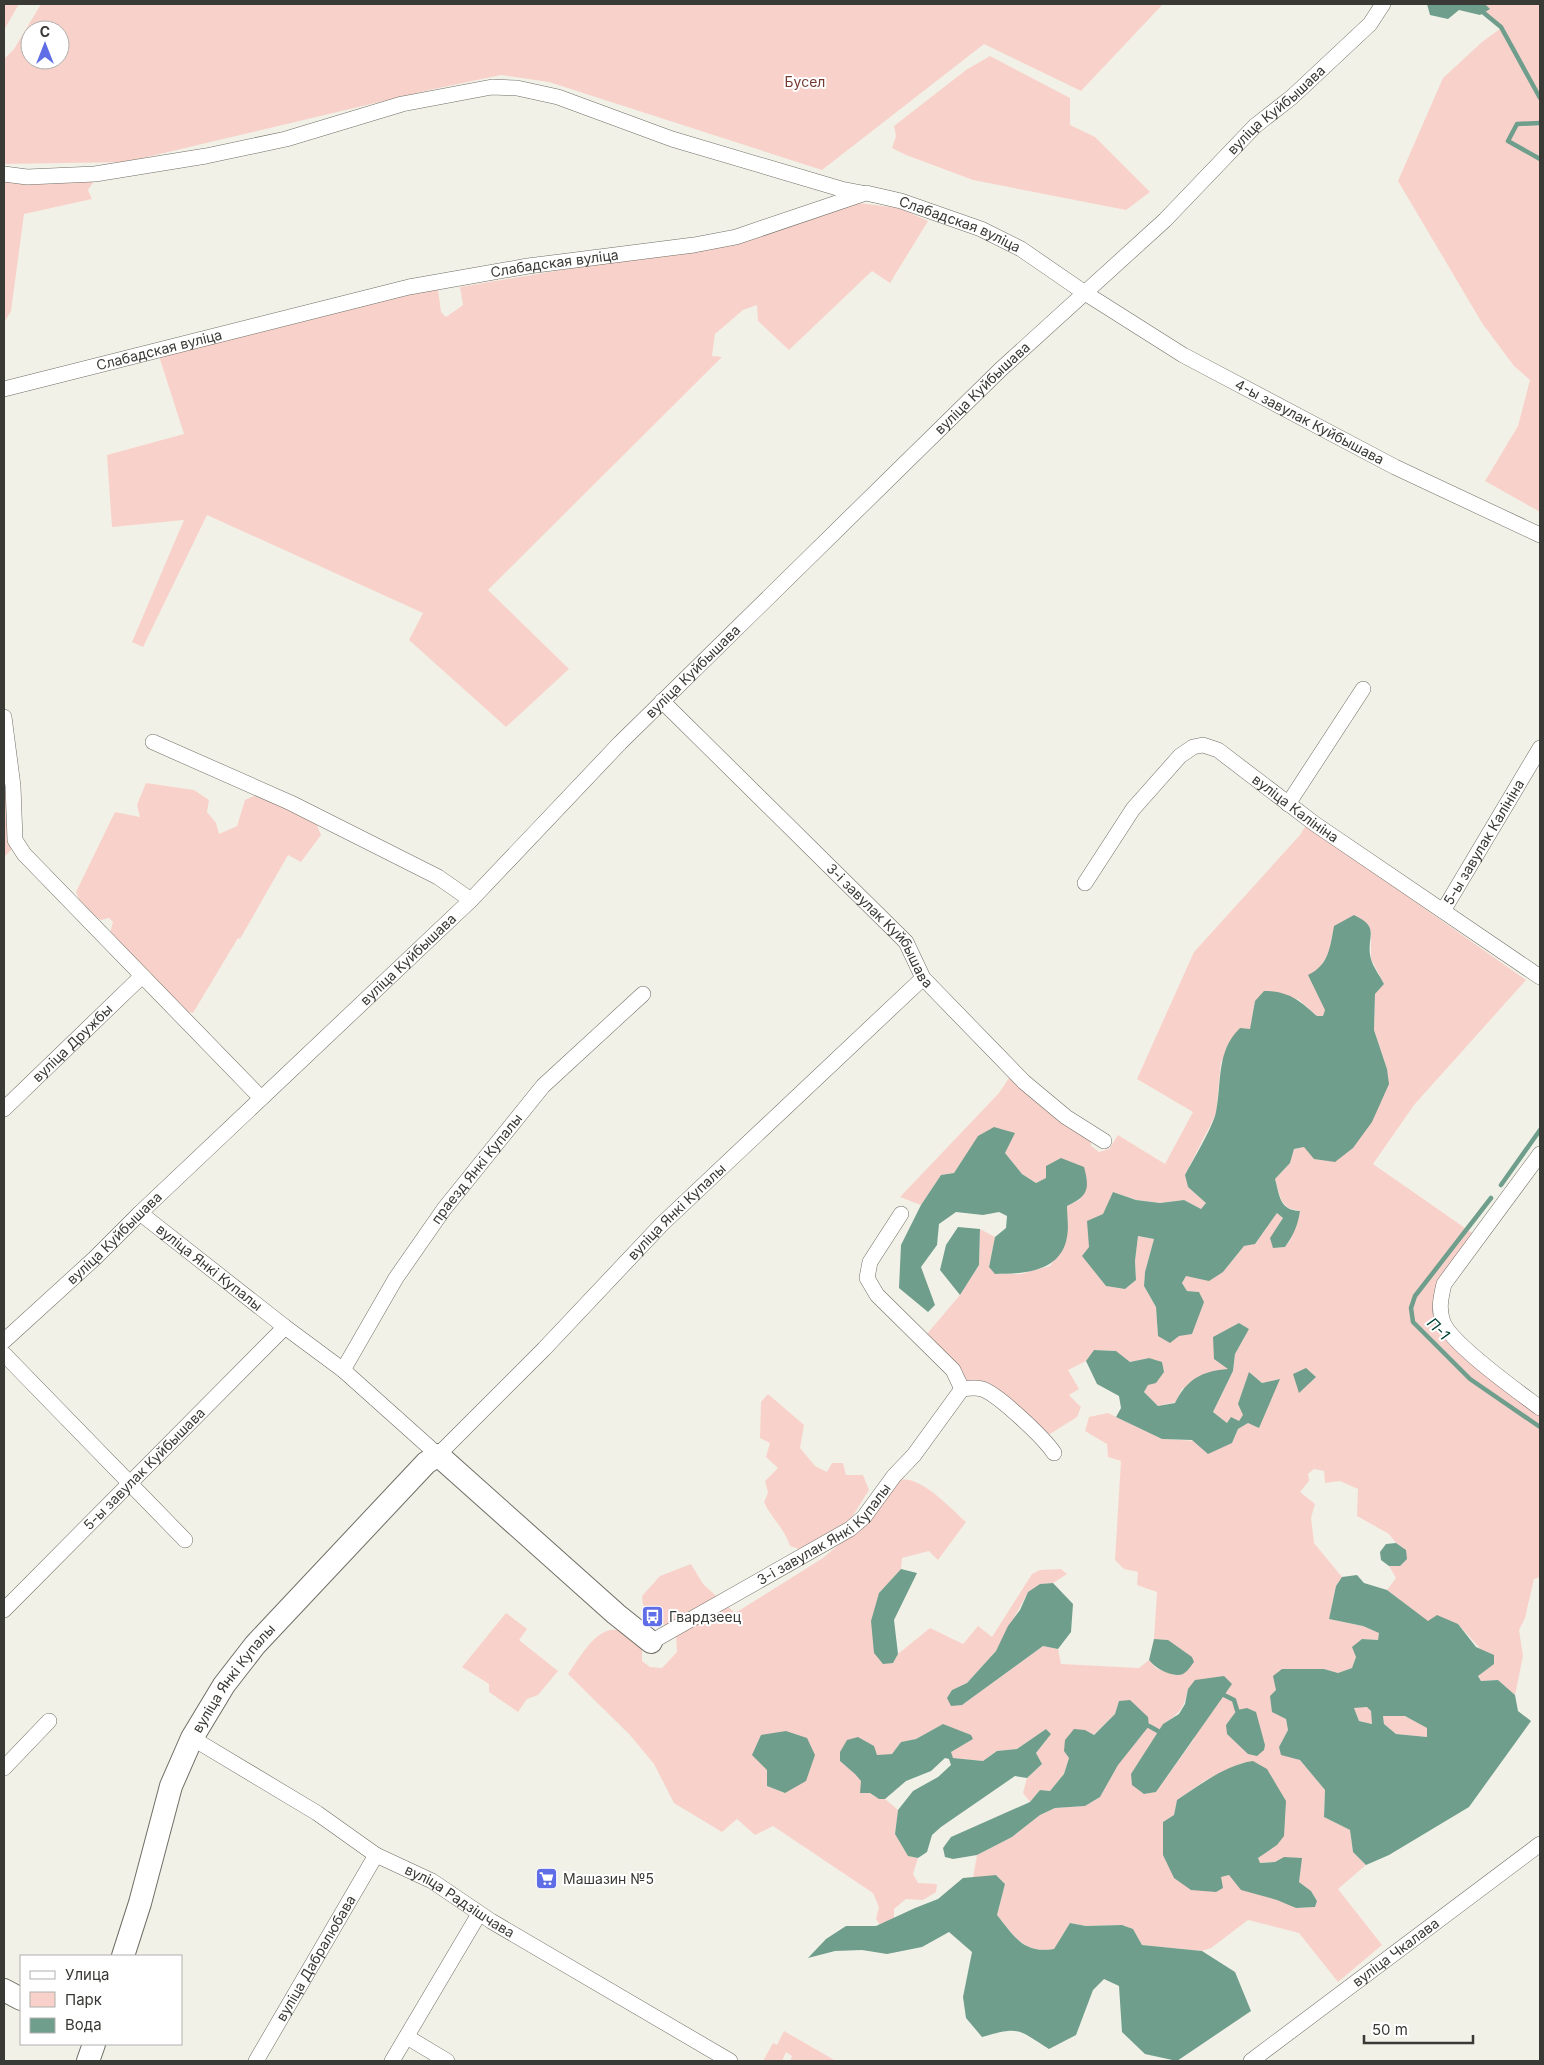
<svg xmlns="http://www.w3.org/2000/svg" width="1544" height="2065" font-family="Inter,sans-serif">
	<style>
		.green { fill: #f8d2ca; fill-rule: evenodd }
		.water { fill: #6f9e8d; fill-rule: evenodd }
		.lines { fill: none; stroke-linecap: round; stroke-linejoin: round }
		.stream { stroke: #6f9e8d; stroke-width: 4.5 }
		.street-casing { stroke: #6f6e65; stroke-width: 16 }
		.secondary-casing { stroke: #6f6e65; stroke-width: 24 }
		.street { stroke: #fff; stroke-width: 15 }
		.secondary { stroke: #fff; stroke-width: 22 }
		.labels { text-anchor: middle; stroke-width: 4; stroke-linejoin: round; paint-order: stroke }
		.park-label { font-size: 14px; fill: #763930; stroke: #fff }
		.street-label { font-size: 14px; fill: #393935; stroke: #fff }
		.poi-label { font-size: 14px; fill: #393935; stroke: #fff; text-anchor: start }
		.water-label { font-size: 15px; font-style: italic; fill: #004635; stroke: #fff }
	</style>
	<rect width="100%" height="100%" fill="#f2f1e7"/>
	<path class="green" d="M4,4H19L4,30Z
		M41,4H1163L1081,91L984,44L822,170L549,82L501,75L434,89L126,162L4,164V59L14,49ZM30,30H60V60H30Z
		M1473,4H1540V512L1485,481L1518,426L1530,380L1514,366L1482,323L1398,181L1443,78L1482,42L1501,28Z
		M990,56L1070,98V125L1095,137L1150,192L1126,210L973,180L906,155L892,148L896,136L894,126L966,70Z
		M4,179L94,181L88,190L92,199L24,214L11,311L4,323Z
		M858,203L899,208L928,221L890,283L872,271L789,350L758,321L757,305L743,310L715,334L712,356L722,357L488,590L569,669L506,727L409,640L423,613L207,515L143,647L132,642L184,520L112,527L107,455L184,434L159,356L397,296L438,289L441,312L446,317L463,305L460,287L661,253Z
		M4,755L7,784L11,850L4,857Z
		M146,783L194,790L209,800L207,812L216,823L219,834L237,826L245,800L254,796L299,813L316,823L321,835L301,862L288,855L240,939L238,938L193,1013L185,1011L110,933L113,922L109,918L101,920L82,906L76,892L115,812L140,817L137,805Z
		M1306,825L1526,980L1414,1105L1373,1164L1475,1235L1437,1310L1540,1413V1577L1534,1579L1525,1618L1519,1630L1523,1656L1515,1695L1498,1680L1481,1681L1478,1675L1494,1664L1458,1624L1428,1622L1387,1590L1396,1578L1389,1566H1400L1406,1550L1396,1543L1389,1534L1357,1516L1358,1489L1340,1481L1325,1483L1324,1471L1314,1469L1308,1474L1309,1481L1300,1492L1315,1504L1311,1518L1314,1543L1342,1577L1336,1586L1329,1619L1363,1626L1380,1633L1378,1640L1362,1639L1352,1668L1338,1673L1324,1669L1286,1719L1288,1730L1279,1747L1300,1760L1325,1790L1324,1817L1350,1830L1353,1852L1366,1865L1338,1889L1382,1945L1338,1982L1299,1933L1248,1920L1211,1948L1202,1951L1142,1945L1133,1929L1122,1925L1086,1926L1070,1923L1054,1949C1023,1954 1015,1936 997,1915L1005,1884L996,1875L973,1878L977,1855L1012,1837L1040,1815L1055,1808L1085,1806L1100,1797L1118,1765L1119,1701L1115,1714L1069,1758L1064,1774L1050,1791L1040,1790L1030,1802L1023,1793L1027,1778L1042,1764L1036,1753L1051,1734L1046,1729L1017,1749L997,1751L983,1761L953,1758L950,1752L973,1739L943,1724L916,1739L901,1742L892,1754L840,1761C845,1766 851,1769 856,1774C865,1784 869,1799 885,1799L898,1810L895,1834L908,1856L918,1858L913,1874L918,1883L937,1884L936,1892L923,1900L906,1899L894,1909V1921L882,1928L876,1919L879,1907L873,1893L773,1826L755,1835L737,1819L722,1832L674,1803L654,1764L630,1735L568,1674C580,1658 599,1620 623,1632C630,1635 636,1642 642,1646V1661L650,1667L662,1668L677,1652L676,1635L643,1605L642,1596L660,1576L691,1564L703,1584L735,1613L823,1558L867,1521L900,1480C921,1475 951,1509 966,1522L938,1560L929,1551L902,1558L901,1569L879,1593L893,1663L898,1654L930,1628L963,1644L978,1626L992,1637L1032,1574L1040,1570L1061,1569L1067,1574L1053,1583L1040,1584L1028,1592L996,1651L967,1683L952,1690L962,1705L1043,1646L1058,1649L1061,1664L1139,1668L1149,1660L1156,1668L1176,1675L1168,1640L1154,1639L1157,1592L1137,1585L1138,1572L1124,1569L1115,1560L1121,1461L1108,1457L1107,1444L1085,1431L1089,1417L1108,1413L1162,1439L1232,1443L1238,1429L1248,1423L1279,1379L1262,1383L1250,1373L1244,1416L1239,1421L1227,1423L1213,1412L1233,1371L1235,1354L1249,1329L1239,1323L1228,1369L1182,1389L1176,1402L1158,1406L1144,1392L1148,1385L1149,1358L1130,1362L1115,1351L1094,1350L1086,1361L1068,1370L1079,1389L1069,1395L1081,1407L1077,1417L1050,1434L1043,1433L965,1382L962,1370L926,1335L960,1295L979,1265L980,1229L995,1237L989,1266L995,1274H1021L1050,1266L1067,1238V1206L1081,1199L1046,1178L1036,1183L1022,1174L1005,1153L978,1137L954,1173L941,1175L921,1205L900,1197L999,1093L1011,1075L1091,1139V1146L1099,1152L1109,1149L1118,1135L1165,1164L1193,1112L1137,1079L1194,952L1300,835ZM1334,926L1371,931V959L1384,984L1375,994L1374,1030L1387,1069L1304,1147L1294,1149L1290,1163L1275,1179C1281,1197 1279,1208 1300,1211L1291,1239L1285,1247L1273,1248L1271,1238L1283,1218L1277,1213L1255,1244L1244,1246L1223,1272L1198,1277L1186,1276L1182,1283L1187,1291L1199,1292L1158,1336L1156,1307L1144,1286L1145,1272L1154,1239L1138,1236L1135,1261L1136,1280L1125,1289L1106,1286L1083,1256L1089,1247L1113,1192L1137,1200L1160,1203L1184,1200L1201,1209L1206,1203L1188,1187L1185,1175L1216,1114L1221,1062L1250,1030L1255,1001L1298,999L1317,1016H1323L1326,1010L1318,970L1329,953ZM1188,1689L1194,1739L1156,1792L1144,1794L1163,1724C1180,1713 1184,1709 1188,1689ZM1242,1763L1277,1845L1257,1858L1260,1863L1275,1862L1284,1857L1299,1882L1311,1891L1317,1901L1315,1907L1296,1908L1230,1875L1221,1876L1163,1822L1174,1815L1177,1800L1206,1780ZM767,1770L785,1793L767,1786Z
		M768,1394L804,1425L800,1448L815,1466L827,1472L832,1463H843L846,1475H863L869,1490L850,1520L802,1550L790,1546C785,1529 771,1518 764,1502L768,1493L765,1481L778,1468L766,1457L770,1443L760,1438L761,1402Z
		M506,1613L527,1629L519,1640L558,1671L538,1695L527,1699L518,1712L489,1692V1684L462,1667Z
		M1367,1706L1371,1711L1373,1724L1359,1721L1354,1708Z
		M1383,1715L1405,1716L1428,1728L1427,1737L1396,1734L1384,1724Z
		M784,2031L836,2061H790L792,2056L786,2052L782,2061H763L773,2043L777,2045Z"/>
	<path class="water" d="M1427,4H1485L1490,9L1480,15L1459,10L1448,19L1430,15Z
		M1354,915C1382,928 1365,937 1371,959C1373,967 1380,976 1384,984L1375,994L1374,1030L1387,1069L1389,1084L1372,1122L1353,1148L1335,1162L1314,1159L1304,1147L1294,1149L1290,1163L1275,1179C1280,1196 1279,1210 1300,1211C1298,1225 1293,1236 1285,1247L1273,1248L1270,1238L1283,1218L1277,1213L1255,1244L1244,1246L1223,1272L1209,1281L1186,1276L1182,1283L1187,1291L1199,1292L1204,1302L1192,1334L1179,1336L1170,1343L1158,1336L1156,1307L1144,1286L1145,1272L1154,1239L1138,1236L1135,1261L1136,1280L1125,1289L1106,1286L1082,1256L1089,1247L1087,1221L1103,1214L1113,1192L1136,1200L1160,1203L1184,1200L1201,1209L1206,1203L1188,1187L1185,1175C1193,1160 1213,1127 1216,1112C1222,1082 1216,1051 1240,1028L1250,1029L1255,1001L1264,991C1289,991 1299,1000 1317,1016H1323L1325,1010L1308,975C1329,965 1330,947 1334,926Z
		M994,1127L1015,1133L1005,1153L1022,1174L1036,1183L1046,1178V1166L1061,1158L1084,1167C1090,1189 1088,1196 1067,1206C1067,1216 1069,1227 1067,1237C1061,1272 1024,1274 995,1274L989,1267L995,1237L1006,1228L1007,1216L999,1212L983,1215L956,1212L939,1224L937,1245L921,1267L935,1305L928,1312L899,1288L901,1245L921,1205L941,1175L954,1173L978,1136Z
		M958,1227L980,1229L979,1265L960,1295L940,1270L946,1245Z
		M1239,1323L1249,1329L1235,1354L1233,1371L1213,1412L1227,1423L1231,1417L1239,1421L1243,1415L1238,1404L1249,1372L1262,1383L1280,1379L1259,1428L1248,1423L1238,1429L1232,1443L1208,1454L1192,1440L1162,1439L1116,1417L1121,1408L1119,1396L1097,1384L1086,1361L1094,1350L1116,1351L1130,1362L1149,1358L1162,1362L1164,1372L1156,1383L1148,1385L1144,1392L1158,1406L1175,1403C1187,1379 1202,1371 1228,1369L1214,1359L1213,1337Z
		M1306,1368L1316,1377L1299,1393L1293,1374Z
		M1396,1543L1406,1550L1407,1559L1400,1566H1389L1381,1560L1380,1552L1386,1544Z
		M901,1569L917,1573L894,1620L898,1654L893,1663L883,1664L874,1653L871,1621L879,1593Z
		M1357,1575L1364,1583L1387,1590L1428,1621L1437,1615L1458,1624L1476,1647L1494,1655V1664L1478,1676L1481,1681L1498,1680L1515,1695L1518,1711L1531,1721L1469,1807L1389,1855L1366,1865L1353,1852L1350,1830L1324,1817L1325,1790L1300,1760L1281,1755L1279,1747L1288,1730L1286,1719L1272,1712L1270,1696L1276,1690L1273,1676L1282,1669H1324L1338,1673L1352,1668L1356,1657L1352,1647L1362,1639L1378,1640L1379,1633L1363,1626L1329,1619L1336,1586L1342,1577ZM1367,1707L1371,1711L1372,1724L1359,1721L1354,1708ZM1383,1716H1405L1427,1728V1737L1396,1734L1384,1724Z
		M1053,1583L1073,1604L1071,1632L1058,1649L1043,1646L962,1705L951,1706L947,1698L952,1690L967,1683L996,1651L1008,1626L1020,1610L1028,1592L1040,1584Z
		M1154,1639L1168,1640L1192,1657L1194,1662C1191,1666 1187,1672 1183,1674C1172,1678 1155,1668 1149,1660Z
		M1224,1676L1232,1684L1156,1792L1144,1794L1132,1785L1131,1774L1163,1724L1179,1714L1185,1704L1188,1689L1195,1680Z
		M1130,1700L1148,1717L1149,1726L1118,1765L1100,1797L1085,1806L1055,1808L1040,1815L1012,1837L977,1855L953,1859L945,1857L943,1848L951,1837L1030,1802L1040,1790L1050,1791L1064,1774L1069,1758L1064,1751L1065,1740L1074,1729L1085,1730L1094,1735L1115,1714L1119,1701Z
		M1247,1708L1256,1712L1265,1745L1264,1750L1257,1756L1248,1754L1227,1734L1226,1725L1237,1710Z
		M943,1724L971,1735L973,1739L951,1752L953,1758L983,1761L997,1751L1017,1749L1046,1729L1051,1734L1036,1753L1042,1764L1027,1778L1015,1776L941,1827L932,1835L927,1852L918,1858L908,1856L895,1834L898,1810L913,1791L938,1777L951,1765L949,1759L945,1758L931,1771L906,1781L885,1799H879L870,1793H860L861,1781L855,1774L840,1761V1752L847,1740L858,1737L874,1746L877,1755L892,1754L901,1742L916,1739Z
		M786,1731L807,1738L815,1755L806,1781L785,1793L767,1786V1770L752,1755L761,1735Z
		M1253,1761L1267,1769L1286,1801L1284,1836L1277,1845L1258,1858L1260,1863L1275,1862L1284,1857L1302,1858L1299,1882L1311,1891L1317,1901L1315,1907L1296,1908L1277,1900L1241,1890L1229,1875L1221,1877L1223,1888L1216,1892L1191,1890L1174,1878L1163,1855V1822L1174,1815L1177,1800C1200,1785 1225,1765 1253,1761Z
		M996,1875L1005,1884L997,1915C1014,1936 1023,1954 1054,1949L1070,1923L1086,1926L1122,1925L1133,1929L1142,1945L1202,1951L1235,1972L1251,2011L1177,2061L1145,2054L1122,2032L1119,1986L1104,1979L1093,1990L1076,2035L1049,2049C1017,2029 1020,2026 982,2037L966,2018L963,1997L972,1952L949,1932L922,1947L887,1954L862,1950L835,1951L808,1958L826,1939L846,1926H876L915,1908L938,1899L963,1878Z"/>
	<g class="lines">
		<path class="stream" d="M1473,4L1501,27L1540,98
			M1540,123L1517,124L1508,141L1540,159
			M1501,1185L1540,1130
			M1491,1198L1415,1296L1411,1308L1413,1322L1470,1379L1540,1427
			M1224,1695L1234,1700L1237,1710
			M1149,1726L1158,1731"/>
		<defs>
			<g id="street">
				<path d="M4,174L27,177L95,174L206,156L286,139L402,104L492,87L517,88L558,97L672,139L841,189L862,193"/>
				<path id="s1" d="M4,389L409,287L528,266L694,245L736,237L866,193L901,201L981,229L1021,249L1085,293L1183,355L1395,467L1540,535"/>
				<path id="s2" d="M662,701L906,942L923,978L1024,1082L1066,1117L1104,1141"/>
				<path d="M4,717L13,786L15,840L24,854L261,1098"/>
				<path d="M153,742L291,803L438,877L471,900"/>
				<path d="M1288,804L1363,689"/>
				<path id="s3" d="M1085,883L1133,809L1180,756L1193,747L1203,745L1218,750L1315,824L1540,977"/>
				<path id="s4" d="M1443,911L1540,748"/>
				<path id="s5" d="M4,1109L142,976"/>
				<path d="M1540,1154L1444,1284C1441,1297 1438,1309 1443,1322C1451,1344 1519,1392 1540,1408"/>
				<path id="s6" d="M140,1213L285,1327L343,1370L438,1455L544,1349L662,1224L923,978"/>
				<path d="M901,1214L870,1262L867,1278L877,1295L953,1370L962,1389C969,1388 975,1387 982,1389C998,1394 1044,1438 1054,1453"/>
				<path id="s7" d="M4,1341L95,1258L140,1213L471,900L620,743L1000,370L1165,220L1255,126L1292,97L1370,24L1383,4"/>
				<path d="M4,1354L185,1540"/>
				<path id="s8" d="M343,1370L396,1278L444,1209L543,1086L643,994"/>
				<path id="s9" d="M4,1610L285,1327"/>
				<path id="s10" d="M651,1642L850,1529L864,1517L894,1476L914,1455L962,1389"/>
				<path id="s11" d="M192,1738L317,1813L376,1855L432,1881L491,1921L730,2061"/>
				<path d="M4,1768L49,1721"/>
				<path d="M407,2037L447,2061"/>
				<path id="s12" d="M256,2061L376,1855"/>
				<path d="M392,2061L479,1914"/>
				<path id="s13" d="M1251,2061L1540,1844"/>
			</g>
			<g id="secondary">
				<path id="s14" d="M123,1956L140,1903L171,1786L192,1738L224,1685L255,1645L426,1463L438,1455L616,1614L651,1642"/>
				<path d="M4,1990L21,1999"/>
				<path d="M88,2061L94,2044"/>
			</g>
		</defs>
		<use href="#street" class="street-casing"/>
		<use href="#secondary" class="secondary-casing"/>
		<use href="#street" class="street"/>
		<use href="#secondary" class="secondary"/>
	</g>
	<defs>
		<symbol id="bus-square" viewBox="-11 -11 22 22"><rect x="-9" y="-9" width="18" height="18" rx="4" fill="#5f6ee6" stroke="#fff"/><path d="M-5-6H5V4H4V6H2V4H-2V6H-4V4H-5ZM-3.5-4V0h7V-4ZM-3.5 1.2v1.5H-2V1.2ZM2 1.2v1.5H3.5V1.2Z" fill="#fff"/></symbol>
		<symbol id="supermarket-square" viewBox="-11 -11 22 22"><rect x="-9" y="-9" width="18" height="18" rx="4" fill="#5f6ee6" stroke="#fff"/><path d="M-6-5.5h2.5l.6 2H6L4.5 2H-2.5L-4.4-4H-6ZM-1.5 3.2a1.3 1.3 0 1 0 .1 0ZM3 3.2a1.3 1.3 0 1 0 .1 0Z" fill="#fff"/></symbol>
	</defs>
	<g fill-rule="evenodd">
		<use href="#bus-square" x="640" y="1604" width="25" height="25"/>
		<use href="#supermarket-square" x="534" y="1866" width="25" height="25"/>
	</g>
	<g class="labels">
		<g class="park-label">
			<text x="805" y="87">Бусел</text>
		</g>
		<g class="street-label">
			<text dy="5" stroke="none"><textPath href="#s7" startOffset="1771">вуліца Куйбышава</textPath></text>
			<text dy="5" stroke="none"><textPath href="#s1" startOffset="985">Слабадская вуліца</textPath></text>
			<text dy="5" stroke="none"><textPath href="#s1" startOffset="565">Слабадская вуліца</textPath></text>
			<text dy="5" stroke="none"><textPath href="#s1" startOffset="160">Слабадская вуліца</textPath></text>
			<text dy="5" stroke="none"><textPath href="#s7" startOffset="1366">вуліца Куйбышава</textPath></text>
			<text dy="5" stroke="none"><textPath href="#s1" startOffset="1388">4-ы завулак Куйбышава</textPath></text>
			<text dy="5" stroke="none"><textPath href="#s7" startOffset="961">вуліца Куйбышава</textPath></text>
			<text dy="5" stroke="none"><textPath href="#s3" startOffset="298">вуліца Калініна</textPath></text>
			<text dy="5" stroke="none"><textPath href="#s4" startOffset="80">5-ы завулак Калініна</textPath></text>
			<text dy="5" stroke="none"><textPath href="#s2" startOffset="314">3-і завулак Куйбышава</textPath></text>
			<text dy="5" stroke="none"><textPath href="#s7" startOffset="556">вуліца Куйбышава</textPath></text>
			<text dy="5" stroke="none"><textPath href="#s5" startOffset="95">вуліца Дружбы</textPath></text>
			<text dy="5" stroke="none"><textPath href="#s8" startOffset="242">праезд Янкі Купалы</textPath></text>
			<text dy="5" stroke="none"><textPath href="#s6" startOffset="725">вуліца Янкі Купалы</textPath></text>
			<text dy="5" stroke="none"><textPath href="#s7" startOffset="151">вуліца Куйбышава</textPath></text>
			<text dy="5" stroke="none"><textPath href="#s6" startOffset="88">вуліца Янкі Купалы</textPath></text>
			<text dy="5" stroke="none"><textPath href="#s9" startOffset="199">5-ы завулак Куйбышава</textPath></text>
			<text dy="5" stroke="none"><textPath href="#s10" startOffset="205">3-і завулак Янкі Купалы</textPath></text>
			<text dy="5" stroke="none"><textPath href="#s14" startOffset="302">вуліца Янкі Купалы</textPath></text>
			<text dy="5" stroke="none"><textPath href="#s11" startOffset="314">вуліца Радзішчава</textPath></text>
			<text dy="5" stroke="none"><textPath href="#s13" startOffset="181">вуліца Чкалава</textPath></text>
			<text dy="5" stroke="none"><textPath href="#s12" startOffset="119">вуліца Дабралюбава</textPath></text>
		</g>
		<g class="poi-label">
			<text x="669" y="1622">Гвардзеец</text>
			<text x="563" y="1884">Машазин №5</text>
		</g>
		<g class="water-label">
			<text transform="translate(1438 1329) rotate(45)" y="5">П-1</text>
		</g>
	</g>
	<rect width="1544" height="2065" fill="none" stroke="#393935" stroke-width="10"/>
	<rect x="20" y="1955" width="162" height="90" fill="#ffffff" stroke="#b0b0ae"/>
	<rect x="30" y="1971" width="25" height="8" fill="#ffffff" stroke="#b0b0ae"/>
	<text x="65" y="1980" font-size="15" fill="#393935">Улица</text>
	<rect x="30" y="1992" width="25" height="15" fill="#f8d2ca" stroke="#b0b0ae"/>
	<text x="65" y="2005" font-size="15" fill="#393935">Парк</text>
	<rect x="30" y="2018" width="25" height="15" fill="#6f9e8d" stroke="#b0b0ae"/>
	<text x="65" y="2030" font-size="15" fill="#393935">Вода</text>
	<g transform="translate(45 45)"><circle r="24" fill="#ffffff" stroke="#b0b0ae"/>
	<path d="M0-4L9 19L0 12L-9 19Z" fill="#5f6ee6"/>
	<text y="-8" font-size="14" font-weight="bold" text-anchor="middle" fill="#393935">С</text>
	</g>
	<path d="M1364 2035v8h109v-8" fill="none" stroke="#393935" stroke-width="2.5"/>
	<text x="1372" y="2035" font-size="15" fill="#393935" stroke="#ffffff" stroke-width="4" paint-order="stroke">50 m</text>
</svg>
